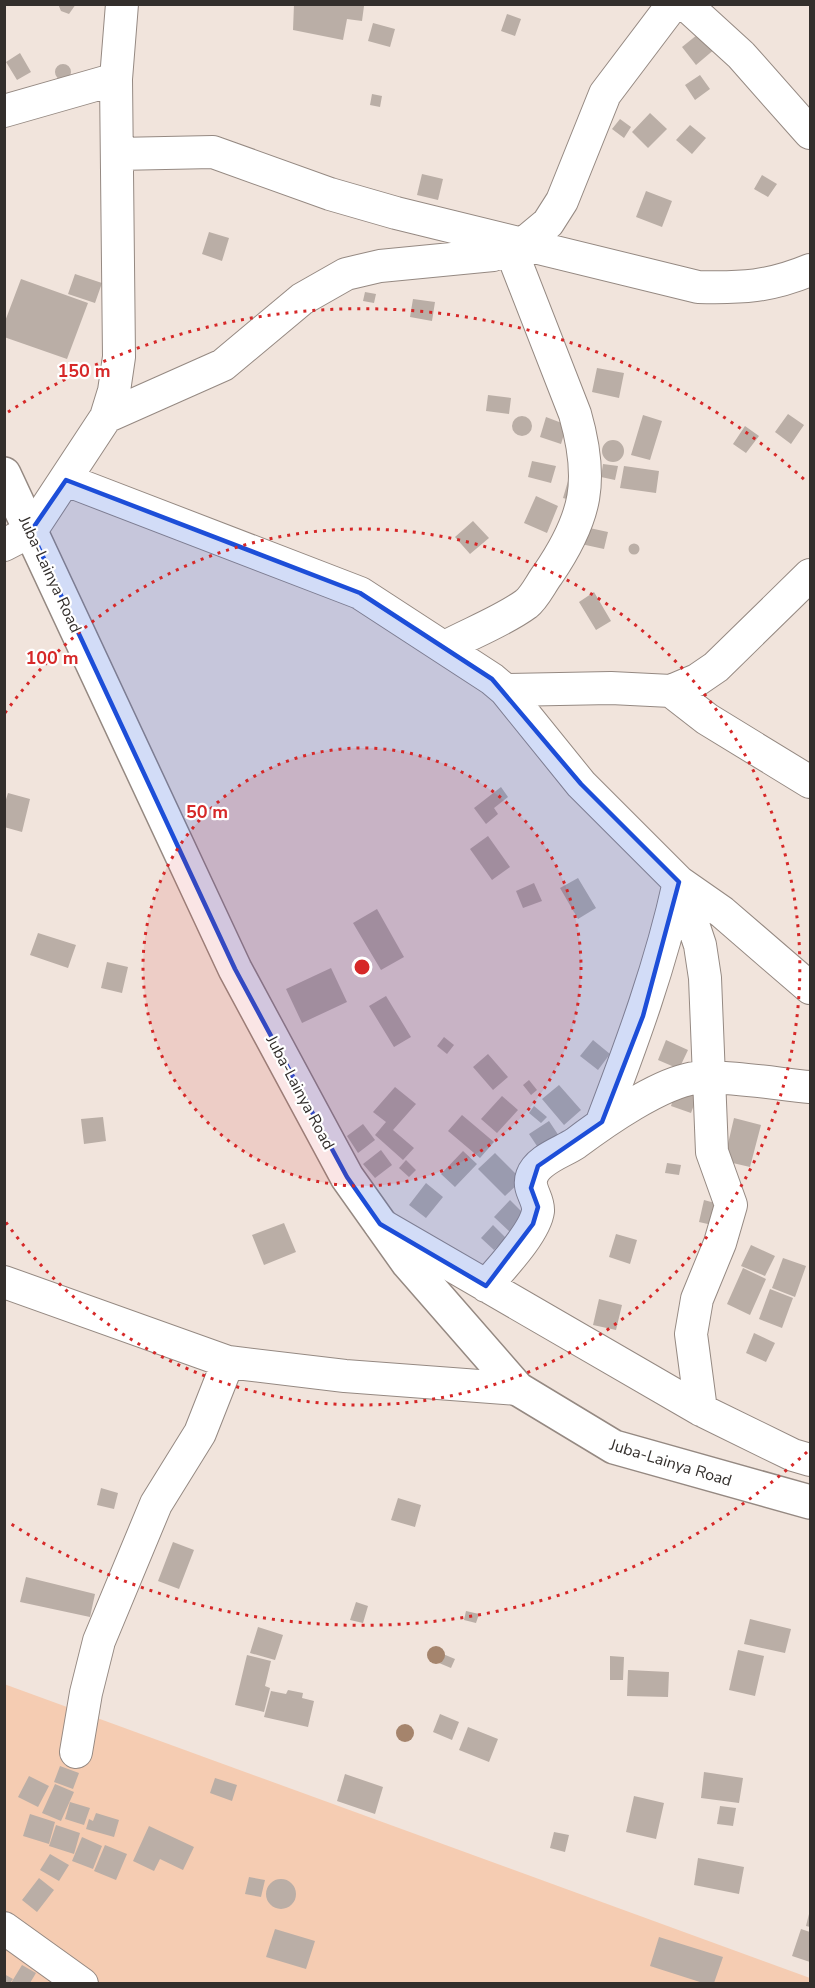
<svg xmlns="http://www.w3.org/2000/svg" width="815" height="1988" font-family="'Nunito Sans',sans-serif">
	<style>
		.green { fill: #f5ccb2 }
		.building { fill: #baaea6 }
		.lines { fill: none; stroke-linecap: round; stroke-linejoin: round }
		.minor-casing { stroke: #958982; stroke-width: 34 }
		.major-casing { stroke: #958982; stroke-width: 36 }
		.minor { stroke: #fff; stroke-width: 32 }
		.major { stroke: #fff; stroke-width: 33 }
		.tree { fill: #a5846c }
		.marked { fill: #1d4ed8; fill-opacity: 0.2; stroke: #1d4ed8; stroke-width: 4.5; stroke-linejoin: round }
		.ring { fill: none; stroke: #d62828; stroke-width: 3; stroke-dasharray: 3 6 }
		.labels { text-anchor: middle; stroke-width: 4.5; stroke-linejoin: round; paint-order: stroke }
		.street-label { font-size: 16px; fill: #332f2c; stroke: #fff }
		.centre { fill: #d62828; stroke: #fff; stroke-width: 3 }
		.ring-label { font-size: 18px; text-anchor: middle; font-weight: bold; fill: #d62828; stroke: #fff; stroke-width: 4.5; stroke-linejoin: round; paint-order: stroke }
	</style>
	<rect width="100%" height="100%" fill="#f1e4dc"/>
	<path class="green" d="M4,1684L810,1978V1983H5Z"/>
	<path class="building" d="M58,4H76L69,14L61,11Z
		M294,4H358L364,6L362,21L347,19L343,40L293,30Z
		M507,14L521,19L515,36L501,31Z
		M373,23L395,29L390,47L368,41Z
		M702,31L716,48L696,65L682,47Z
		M20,53L31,72L17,80L6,62Z
		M55 72a8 8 0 1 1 16 0a8 8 0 1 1-16 0Z
		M700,75L710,89L695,100L685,85Z
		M372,94L382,96L380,107L370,105Z
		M650,113L667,129L648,148L632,132Z
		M620,119L631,127L624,138L612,129Z
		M690,125L706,138L692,154L676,140Z
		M422,174L443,179L438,200L417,195Z
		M762,175L777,184L768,197L754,189Z
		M646,191L672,201L662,227L636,217Z
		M209,232L229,238L222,261L202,254Z
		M75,274L102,283L95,303L68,294Z
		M21,279L88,303L67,359L4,337V324Z
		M365,292L376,294L374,303L363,301Z
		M413,299L435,302L432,321L410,317Z
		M597,368L624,373L619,398L592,392Z
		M488,395L511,398L509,414L486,411Z
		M788,414L804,425L791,444L775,432Z
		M643,415L662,421L650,460L631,455Z
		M512 426a10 10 0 1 1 20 0a10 10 0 1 1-20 0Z
		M546,417L567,425L561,444L540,437Z
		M745,426L759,436L746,453L733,444Z
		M602 451a11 11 0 1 1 22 0a11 11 0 1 1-22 0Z
		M532,461L556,466L551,483L528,477Z
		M603,464L618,466L615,480L601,477Z
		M624,466L659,471L656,493L620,488Z
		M568,481L583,485L578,502L563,498Z
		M536,496L558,506L547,533L524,523Z
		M473,521L489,538L470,554L455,537Z
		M585,527L608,532L604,549L581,544Z
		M628.5 549a5.5 5.5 0 1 1 11 0a5.5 5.5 0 1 1-11 0Z
		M594,592L611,621L596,630L579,602Z
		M501,787L508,797L494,808L498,814L486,824L474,808Z
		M8,793L30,799L22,832L4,827V806Z
		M488,836L510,867L492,880L470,849Z
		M578,878L596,908L578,919L560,888Z
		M534,883L542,901L523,908L516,891Z
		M377,909L404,957L381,970L353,923Z
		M38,933L76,945L68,968L30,955Z
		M107,962L128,967L122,993L101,988Z
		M331,968L347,1002L302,1023L286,989Z
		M386,996L411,1037L394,1047L369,1006Z
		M444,1037L454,1045L447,1054L437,1046Z
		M593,1040L610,1054L598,1070L580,1056Z
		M666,1040L688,1050L679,1069L658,1060Z
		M488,1054L508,1077L493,1090L473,1067Z
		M529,1080L537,1090L531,1095L523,1085Z
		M559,1085L581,1110L564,1125L542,1099Z
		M677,1086L698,1094L691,1113L671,1106Z
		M395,1087L416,1104L393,1130L414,1148L403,1160L375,1135L386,1122L373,1112Z
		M502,1096L518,1110L497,1133L481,1119Z
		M534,1106L547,1117L541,1123L529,1113Z
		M462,1115L494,1142L480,1158L448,1131Z
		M103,1117L106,1141L84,1144L81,1119Z
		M734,1118L761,1125L750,1167L724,1161Z
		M549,1121L559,1136L539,1149L529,1134Z
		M363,1124L375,1140L358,1153L347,1136Z
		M381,1150L392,1165L375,1178L363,1164Z
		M463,1151L477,1164L455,1187L441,1174Z
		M495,1153L522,1180L505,1196L478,1169Z
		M406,1160L416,1170L409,1177L399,1168Z
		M667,1163L681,1165L679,1175L665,1173Z
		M426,1183L443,1197L426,1218L409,1205Z
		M510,1200L526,1216L510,1232L494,1217Z
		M704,1200L726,1206L721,1227L699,1222Z
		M284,1223L296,1252L264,1265L252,1235Z
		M493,1225L506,1238L494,1250L481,1238Z
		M616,1234L637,1240L630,1264L609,1257Z
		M751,1245L775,1256L765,1276L741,1266Z
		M783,1258L806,1266L795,1297L772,1288Z
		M743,1268L766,1279L750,1315L727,1304Z
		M770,1289L793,1298L782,1328L759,1319Z
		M599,1299L622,1305L616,1330L593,1325Z
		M754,1333L775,1343L766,1362L746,1353Z
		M101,1488L118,1493L114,1509L97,1505Z
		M398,1498L421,1505L415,1527L391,1520Z
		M173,1542L194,1550L179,1589L158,1581Z
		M26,1577L95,1594L90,1617L20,1602Z
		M356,1602L368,1606L363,1623L350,1620Z
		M466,1611L479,1614L476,1623L464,1620Z
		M750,1619L791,1629L785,1653L744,1644Z
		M258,1627L283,1635L275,1660L250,1653Z
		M738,1650L764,1656L755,1696L729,1690Z
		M443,1654L455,1659L451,1668L439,1663Z
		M247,1655L271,1661L265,1686L270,1688L264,1712L235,1705Z
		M610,1656L624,1657L623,1680H610Z
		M628,1670L669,1672L668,1697L627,1696Z
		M288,1690L303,1693L302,1698L314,1701L308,1727L264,1717L271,1691L286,1694Z
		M440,1714L459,1722L452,1740L433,1732Z
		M468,1727L498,1739L489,1762L459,1750Z
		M60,1766L79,1773L73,1789L54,1782Z
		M704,1772L743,1778L739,1803L701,1798Z
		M345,1774L383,1787L375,1814L337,1801Z
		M29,1776L49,1786L38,1807L18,1797Z
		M215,1778L237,1785L232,1801L210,1793Z
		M55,1784L74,1792L61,1821L42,1813Z
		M634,1796L664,1803L656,1839L626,1832Z
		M70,1802L90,1808L84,1825L65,1819Z
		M720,1806L736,1808L733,1826L717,1824Z
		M96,1813L119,1820L114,1837L86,1829L89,1819L93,1821Z
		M30,1814L55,1822L49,1844L23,1836Z
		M56,1825L80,1833L74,1854L49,1846Z
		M149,1826L194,1847L183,1870L160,1859L154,1871L133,1861Z
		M554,1832L569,1835L565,1852L550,1848Z
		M82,1837L102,1846L93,1869L72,1861Z
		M105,1845L127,1854L116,1880L94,1871Z
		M50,1854L69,1865L59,1881L40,1870Z
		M698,1858L744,1867L739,1894L694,1885Z
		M249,1877L265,1880L261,1897L245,1894Z
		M39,1878L54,1890L37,1912L22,1900Z
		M266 1894a15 15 0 1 1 30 0a15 15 0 1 1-30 0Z
		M810,1910V1927L806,1926Z
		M275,1929L315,1941L306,1969L266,1957Z
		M801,1929L810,1932V1962L792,1956Z
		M659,1937L723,1957L714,1983H703L650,1966Z
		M22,1965L36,1973L30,1983H11Z
		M4,1974L13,1979L10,1983H4Z"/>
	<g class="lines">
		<defs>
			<path id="minor" d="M685,4L741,55L810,133
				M4,111L116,79
				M117,154L213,152L330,194L396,213L698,287C742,288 769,287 810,270
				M106,417L223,365L302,299L346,274L380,266L493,255L524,243L548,223L562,201L605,94L673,4
				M66,480L360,593L492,679L505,690L581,784L679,882L722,912L810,988
				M4,545L31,531L106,417L114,391L119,357L116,79L122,4
				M445,647C471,633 503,621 526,604C535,597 541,583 548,574C587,517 594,480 575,414L511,250
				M505,690L611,688L671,691L697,680L716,667L810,575
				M671,691L707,719L810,782
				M679,882L700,945L705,978L712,1152L731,1205L720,1243L697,1299L691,1334L701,1410
				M602,1122C632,1043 661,965 679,882
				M380,1224L701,1410L793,1455L810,1460
				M4,1282L228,1362L345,1376L518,1389
				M486,1286C501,1268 535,1233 538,1211C539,1198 527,1189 532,1176C538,1159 563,1152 576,1143C604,1122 661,1082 696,1078C726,1075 778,1084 810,1087
				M76,1752L86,1693L99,1641L156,1504L200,1433L228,1362
				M4,1928L82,1984"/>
			<path id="major" d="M4,474L235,969L347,1177L408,1263L518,1389L614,1447L810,1502"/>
		</defs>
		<use href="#minor" class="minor-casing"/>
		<use href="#major" class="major-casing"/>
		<use href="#minor" class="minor"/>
		<use href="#major" class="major"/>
	</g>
	<g class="tree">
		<circle cx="436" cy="1655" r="9"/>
		<circle cx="405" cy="1733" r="9"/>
	</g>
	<path class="marked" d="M66,480L360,593L492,679L581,784L679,882L643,1016L602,1122L538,1166L531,1188L538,1207L533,1224L486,1286L380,1224L347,1177L235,969L31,531Z"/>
	<circle cx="362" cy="967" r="219" fill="#d62828" fill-opacity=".12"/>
	<g class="ring">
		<circle cx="362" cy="967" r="219"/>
		<path d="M5 713A438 438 0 1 1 5 1221"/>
		<path d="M807 1452A658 658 0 0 1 8 1522M8 412A658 658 0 0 1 807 482"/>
	</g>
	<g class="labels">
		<g class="street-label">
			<text transform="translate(51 574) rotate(65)" y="6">Juba-Lainya Road</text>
			<text transform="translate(301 1092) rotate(62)" y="6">Juba-Lainya Road</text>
			<text transform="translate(671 1462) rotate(17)" y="6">Juba-Lainya Road</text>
		</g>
	</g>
	<circle cx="362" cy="967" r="9" class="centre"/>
	<g class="ring-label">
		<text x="84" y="377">150 m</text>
		<text x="52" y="664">100 m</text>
		<text x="207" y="818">50 m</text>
	</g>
	<rect width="815" height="1988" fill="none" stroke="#332f2c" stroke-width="12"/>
</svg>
